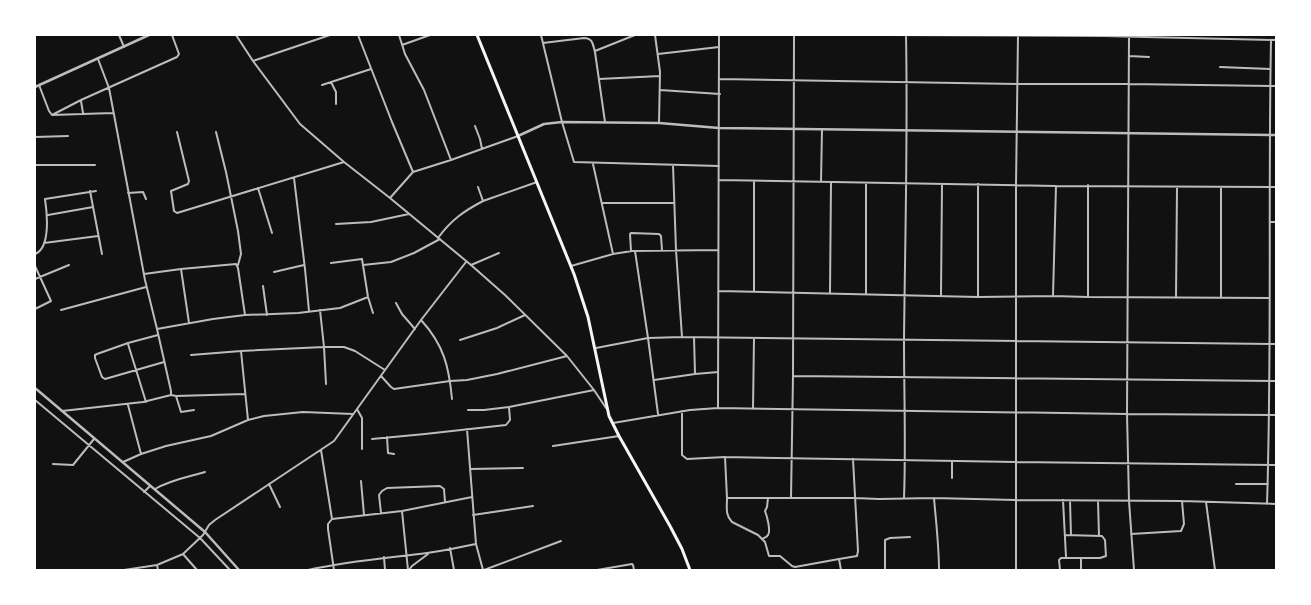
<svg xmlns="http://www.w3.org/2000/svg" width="1311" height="605" font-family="Cabin,sans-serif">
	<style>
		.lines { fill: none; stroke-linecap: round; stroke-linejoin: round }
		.minor { stroke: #bcbcbc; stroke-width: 2 }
		.tertiary { stroke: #bcbcbc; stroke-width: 2.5 }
		.secondary { stroke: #f5f5f5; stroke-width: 3 }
	</style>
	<rect width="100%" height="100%" fill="#111"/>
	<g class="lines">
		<path class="minor" d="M119,35L124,47
			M236,35L253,61L300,124L344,162L390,198L471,265L505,295L567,356L594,390L606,408
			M358,35L392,122L413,172
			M399,35L405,54L424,90L451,160
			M541,35L562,122L574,162L719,166
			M655,35L660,72L659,123
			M888,35L1103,36L1276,40
			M1129,35L1127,414L1129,501L1134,570
			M543,43L584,38C593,38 593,45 595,52L605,122
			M402,45L430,35
			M595,51L635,35
			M658,54L719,47
			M1129,56L1149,57
			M98,59L109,88L145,280L157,329
			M253,61L330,35
			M1220,67L1270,69
			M599,79L660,76
			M719,79L1017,84H1129L1276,86
			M331,82L336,92V104
			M39,85L49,111L52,115L113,113
			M322,85L371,69
			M660,90L720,94
			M81,101L83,113
			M52,115L81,100L177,57L179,54L172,35
			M475,126L480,139L482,149
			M177,132L189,181L188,184L171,191L174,211L177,213L344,162
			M216,132L226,172L238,231L241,254L238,265
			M35,137L68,136
			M593,164L613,254
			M35,165H95
			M673,165L676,250L682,337
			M294,178L305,269L309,311
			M719,180L1056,186L1276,187
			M821,182L822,129
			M478,187L483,201L537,182
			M1221,187V298
			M258,188L272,233
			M90,191L102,254
			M128,193L143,192L146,199
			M390,198L413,172L451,160L518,136
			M602,203H674
			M48,215L93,207
			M1270,222H1276
			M336,224L371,222L409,214
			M438,238C451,220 464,211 483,201
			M44,243L98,236
			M631,251L630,234L631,233L659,234L661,236L662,250
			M635,251L648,338L658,414
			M35,254C51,248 47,212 45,199L96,191
			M331,263L362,259L368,297L373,313
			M363,265L391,262L414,253L440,239
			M471,265L499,253
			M35,266L51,301L35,309
			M571,266L613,254L632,251L718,250
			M181,269L189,323
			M274,272L304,265
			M144,274L181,269L236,264L238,268L245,315
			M35,279L69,265
			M263,286L267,315
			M719,291L978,297L1053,296L1088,297L1269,298
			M754,292V181
			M830,293L831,182
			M866,294V184
			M941,295L942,184
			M1053,296L1056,186
			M978,297V184
			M1088,297V185
			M1176,298L1177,187
			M396,303L402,314L415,329
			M61,310L146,287
			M320,310L324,347L326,384
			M421,320C444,345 449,367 452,399
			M158,335L128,343L97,354L95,355V358L102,377L105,379L164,362
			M694,337L695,374
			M460,340L497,328L525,315
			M128,344L146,402
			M596,348L648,338L682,337L1276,344
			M191,355L241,351
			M381,376L391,387L394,389L450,381L467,380L497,374L567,356
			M793,376L1276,381
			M654,380L695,374L718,372
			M171,395L176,396L181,412L194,410
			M176,396L245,394
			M35,400L200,538L230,570
			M128,405L141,454
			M718,408L719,35
			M357,409L362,418V449
			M753,409L754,338
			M468,410H484L509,407
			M62,411L143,402L171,395V391L157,329L213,319L245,315L298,313L340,308L368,297
			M682,411V455L687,459L725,457L1016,462L1276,465
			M248,420L241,351L324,347H344L355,351L385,370
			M613,423L690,410L718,408L1127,414L1276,415
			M467,429L476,544L483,570
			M387,437L388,453L394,454
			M372,439L425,434L506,425L510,420L509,407L594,390
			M553,446L619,436
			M321,450L332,519
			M725,457L727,498H855L879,499L934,498L1015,500L1182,501L1276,504
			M952,461V478
			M123,462L141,454L166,446L211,436L248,420L264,416L303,412L353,414
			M53,464L73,465L94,439
			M470,469L523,468
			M361,481L364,515
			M269,484L280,507
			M1236,484H1268
			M155,489C170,480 188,477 205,472
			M144,492L150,486
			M727,498C727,507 725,515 732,522L758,535L765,542L769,556H780L792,566L795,567L839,559
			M791,498L793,376L794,35
			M904,498C906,446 904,393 904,341C905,239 908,137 906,35
			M934,498C936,522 939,546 939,570
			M1063,500L1066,557
			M1070,501L1071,535
			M1098,501L1099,536
			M1206,502L1215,570
			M1267,504C1272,349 1268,194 1271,40
			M402,511L408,570
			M381,513L379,495L382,491L387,488L440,486L444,489L445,502
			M473,515L533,506
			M1131,534L1181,531L1184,524L1182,501
			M762,539C764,538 767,537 768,535C771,531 767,516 765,511L767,507L768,498
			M450,548L454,570
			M183,554L197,570
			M384,557L385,570
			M157,565L158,570
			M124,570L157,565L183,554L203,535L209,525L215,520L334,441L421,320L466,262
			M308,570C347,561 387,558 427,553C444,551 460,547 476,544
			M334,570L328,529V524L332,519L402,511L472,497
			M409,570L412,566L428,554
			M484,570L561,541
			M597,570L632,564L633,565L634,570
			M841,570L839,559L857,556L858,551L853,459
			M885,570V540L890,538L910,537
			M1016,570V185L1018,35
			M1060,570L1059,560L1061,558H1100L1106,556L1105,540L1102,536L1065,535
			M1081,570V558"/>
		<path class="tertiary" d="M35,87L149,35
			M518,136L544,124L562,122L659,123L719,128L1276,135
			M35,388L205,532L239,570"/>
		<path class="secondary" d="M477,35L574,274L588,317L609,416L619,436L670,526L682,549L690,570"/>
	</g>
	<rect width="1311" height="605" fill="none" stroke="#ffffff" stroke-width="72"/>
</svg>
